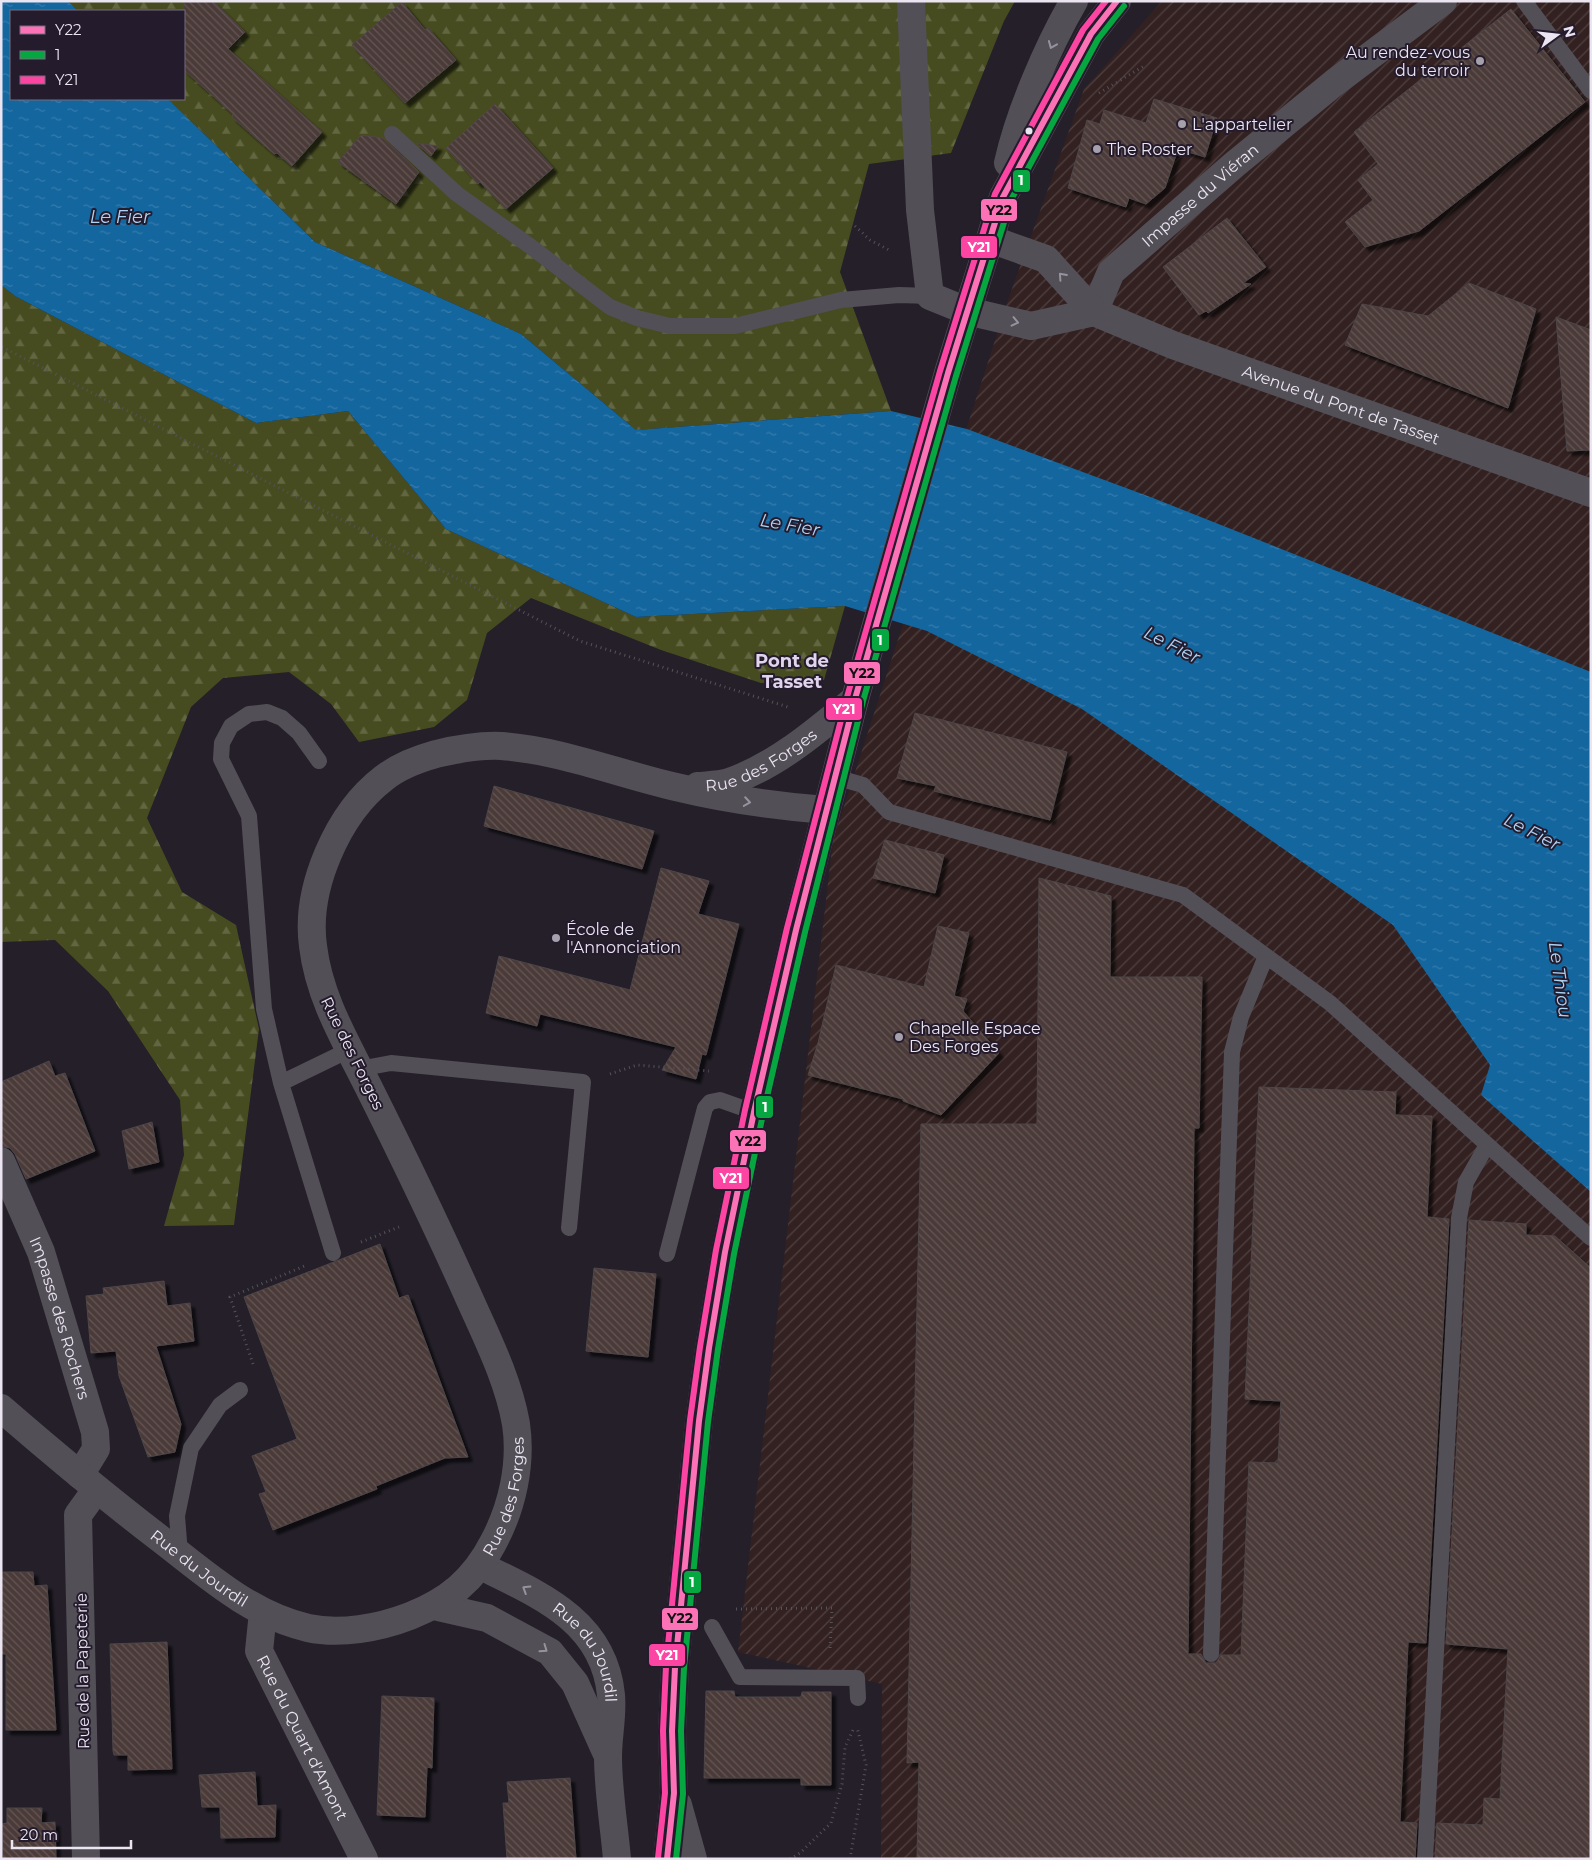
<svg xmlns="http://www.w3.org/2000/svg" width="1592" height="1860" font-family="Montserrat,sans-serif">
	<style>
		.industrial { fill: url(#industrial-furrows) }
		.forest { fill: url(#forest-firs) }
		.water { fill: url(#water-ripples) }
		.building { fill: url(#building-back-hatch); stroke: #4d4648; filter: url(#shadow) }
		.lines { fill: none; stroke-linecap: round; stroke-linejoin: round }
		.path { stroke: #555259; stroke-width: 3; stroke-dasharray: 1 4; stroke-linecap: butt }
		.service { stroke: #534f57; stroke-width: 16 }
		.minor { stroke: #534f57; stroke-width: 28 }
		.tertiary { stroke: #534f57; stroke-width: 28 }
		.secondary { stroke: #534f57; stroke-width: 28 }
		.bus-1-casing { stroke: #241b2d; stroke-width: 10 }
		.bus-2-casing { stroke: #241b2d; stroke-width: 10 }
		.bus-3-casing { stroke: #241b2d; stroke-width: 10 }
		.bus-1 { stroke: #fc72b6; stroke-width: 6 }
		.bus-2 { stroke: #06a640; stroke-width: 6 }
		.bus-3 { stroke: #fc45a3; stroke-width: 6 }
		.oneway { stroke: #97929d }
		.poi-dot { fill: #a5a0ac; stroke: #241b2d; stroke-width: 2 }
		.bus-dot { fill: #ebe5f2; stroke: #241b2d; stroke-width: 2 }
		.labels { text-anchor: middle; stroke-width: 4; stroke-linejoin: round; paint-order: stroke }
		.poi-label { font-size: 16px; fill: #ebe5f2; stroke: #241b2d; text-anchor: start }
		.street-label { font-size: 16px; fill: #ebe5f2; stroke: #241b2d }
		.water-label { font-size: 18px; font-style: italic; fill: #add3f4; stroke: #241b2d }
		.neighbourhood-label { font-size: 18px; font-weight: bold; fill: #e0d5ed; stroke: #241b2d }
		.line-badge { stroke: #241b2d; stroke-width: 2 }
		.badge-label { font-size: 14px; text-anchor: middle; font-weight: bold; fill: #fff }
		.pale-badge-label { font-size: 14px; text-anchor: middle; font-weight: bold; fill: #111 }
	</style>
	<defs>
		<pattern id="industrial-furrows" width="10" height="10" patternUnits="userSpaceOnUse" patternTransform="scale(1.25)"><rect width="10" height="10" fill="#322120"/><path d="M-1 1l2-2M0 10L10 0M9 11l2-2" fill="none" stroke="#504141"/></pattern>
		<pattern id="forest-firs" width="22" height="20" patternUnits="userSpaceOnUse" patternTransform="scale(1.25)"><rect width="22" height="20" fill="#474c20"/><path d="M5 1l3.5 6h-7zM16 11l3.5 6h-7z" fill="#626641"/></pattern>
		<pattern id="water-ripples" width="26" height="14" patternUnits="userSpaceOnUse" patternTransform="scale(1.25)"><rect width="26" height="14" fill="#14669f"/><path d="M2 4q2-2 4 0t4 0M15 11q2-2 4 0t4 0" fill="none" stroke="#367cad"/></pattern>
		<pattern id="building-back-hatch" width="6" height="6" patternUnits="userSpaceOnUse" patternTransform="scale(1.25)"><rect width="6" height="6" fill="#4b3a39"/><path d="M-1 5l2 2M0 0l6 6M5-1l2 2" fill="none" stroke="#655656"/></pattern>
		<filter id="shadow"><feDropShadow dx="4.5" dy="4.5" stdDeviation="1" flood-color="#0009"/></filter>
	</defs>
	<rect width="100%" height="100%" fill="#241f29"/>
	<path class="industrial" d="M1162,1H1591V1859H881L882,1684L738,1652L833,840L1009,297L1084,89Z"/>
	<path class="forest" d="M68,1H1015L1004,21L951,153L869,164L840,272L891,411L636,430L521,334L315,242L168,99H184V11H78Z
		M1,285L15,296L256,423L348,411L446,529L636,617L845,606L824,680L761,683L661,650L531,598L487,633L467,700L434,727L359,742L331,704L289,672L223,678L191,707L147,818L182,892L236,925L259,1029L234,1225L164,1226L184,1155L180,1100L108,991L55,940L1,942Z"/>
	<path class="water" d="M1,1H68L78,11H11V99H168L315,242L521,334L636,430L891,411L967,429L1153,498L1591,672V1192L1481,1095L1490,1065L1393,925L1082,709L927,631L845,606L636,617L446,529L348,411L256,423L15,296L1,285Z"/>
	<path class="building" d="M184,1H213L245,32L228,49L322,132L292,166L277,153L274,154L232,117L233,114L184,70Z
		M402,2L425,30L428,28L456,60L405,103L352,45Z
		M1511,9L1585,102L1419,231L1365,247L1345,222L1373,200L1358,180L1378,164L1354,132Z
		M1154,99L1217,118L1205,157L1178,149L1165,188L1146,204L1129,198L1126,207L1068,188L1087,120L1100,124L1104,110L1146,123Z
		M495,104L553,168L506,209L480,182L478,184L446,148Z
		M361,135L383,138L419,172L396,204L338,162Z
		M416,143L438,146L431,156Z
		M1227,218L1266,267L1243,283L1251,284L1208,313L1206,311L1199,315L1163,267Z
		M1469,283L1536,309L1508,408L1345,345L1362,304L1428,316Z
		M1556,317L1591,330V450L1567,451Z
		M915,713L1067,752L1050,820L934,791L936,786L897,778Z
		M494,786L654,831L642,869L484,826Z
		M885,840L944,855L935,893L873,878Z
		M661,868L709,881L698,914L739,924L706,1055L702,1054L696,1079L662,1070L676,1047L540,1014L537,1026L486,1013L499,956L630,990Z
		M1039,878L1111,896L1110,977H1202L1199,1128H1194L1188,1654H1201L1206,1663H1216L1221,1655H1241L1249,1462L1278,1463L1281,1401L1245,1399L1259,1087L1396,1092L1395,1115L1432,1116L1427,1217L1449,1219L1426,1643L1408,1642L1400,1822L1417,1823L1415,1859H917L919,1762L907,1763L921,1124H1037Z
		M938,926L969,933L954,996L967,999L963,1011L999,1053L941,1115L903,1101V1099L808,1075L818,1043L836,965L924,987Z
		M49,1061L55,1076L65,1073L95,1151L26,1179L15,1154L10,1148L1,1146V1082Z
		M152,1122L159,1162L129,1169L122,1131Z
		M1469,1220L1526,1224V1235L1555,1236L1591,1268V1859H1435L1437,1823L1483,1825L1484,1798L1500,1799L1508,1649L1446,1644Z
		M380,1244L399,1298L408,1295L468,1457L445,1458L376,1486L377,1489L273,1530L259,1494L266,1492L252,1456L297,1439L244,1297Z
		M594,1268L656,1274L648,1357L586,1351Z
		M164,1281L167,1306L190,1303L194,1341L156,1346L181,1424L175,1452L148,1457L119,1376L116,1351L91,1353L86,1296L104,1294L103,1288Z
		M1,1572H33L34,1586L47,1585L56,1730H6V1654H1Z
		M167,1642L172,1769L128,1770V1755H114L113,1751L110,1644Z
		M706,1691H734L735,1697H801L802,1692H831V1785H801V1778H704Z
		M382,1696L434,1698L432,1768L427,1767L425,1817L377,1815Z
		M255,1772L257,1806L276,1805L275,1837L221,1838L220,1807H202L199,1775Z
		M570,1778L576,1859H507L503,1803H509L507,1782Z
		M7,1808H42L41,1823L55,1822L56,1859H3L2,1824L7,1823Z"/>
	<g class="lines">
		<path class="path" d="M1099,93L1144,66
			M855,226L870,240L889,250
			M2,347L580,641L788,707
			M610,1074L637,1065L709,1071
			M361,1242L399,1227
			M253,1364L230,1297L307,1265
			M736,1609L832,1608L830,1650
			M790,1859L800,1853L831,1823L842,1784L845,1747L854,1728
			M850,1859L866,1765L857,1727"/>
		<path class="service" d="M1524,1L1591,91
			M392,134L457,194L530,246L610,307L637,318L670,326H735L841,300L899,295L930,296
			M319,761L299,733L282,718L267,712L249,714L231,726L222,743L221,759L249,816L264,1009L281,1083L333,1253
			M835,777L863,785L889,812L1183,895L1330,1003L1591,1238
			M359,1069L391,1063L583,1082L569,1228
			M281,1083L349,1050
			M667,1254L705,1108L710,1102L720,1100L754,1112
			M180,1554L177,1516L191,1448L220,1405L240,1390
			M712,1627L740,1677L857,1678L858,1698
			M1211,1654L1232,1052L1241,1017L1266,956
			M1425,1859L1459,1218L1466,1182L1487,1145"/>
		<g class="minor">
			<path d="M911,1L920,210L930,296L967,311"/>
			<path id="s1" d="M1094,312L1111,272L1235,164L1334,83L1443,1"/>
			<path id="s2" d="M1,1161L41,1252L95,1432L96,1449L80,1475"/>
			<path id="s3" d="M481,1566C540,1595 604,1621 611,1695C613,1715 608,1736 608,1756C608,1790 614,1825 617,1859"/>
			<path d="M434,1606L487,1618L550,1652L575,1683L606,1752"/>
			<path id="s4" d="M263,1612L259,1651L364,1859"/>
			<path d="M86,1859L78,1515L96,1490"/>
		</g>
		<g class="tertiary">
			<path id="s5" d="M990,239L1046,259L1094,312L1173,345L1591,493"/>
			<path d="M967,311L1031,326L1094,312"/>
			<path id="s6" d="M698,786C708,785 720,785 729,782C776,766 818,730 855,699"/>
			<path id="s7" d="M1,1408C54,1454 107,1498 163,1541C207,1575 251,1615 308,1628C340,1635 379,1628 410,1616C448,1601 474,1580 493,1543C512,1508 522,1464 516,1424C508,1378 485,1334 466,1291C435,1222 402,1154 368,1086C345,1040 319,997 313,946C305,888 338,813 384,778C399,766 418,759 436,754C457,749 479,745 501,746C560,750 619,774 676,787C726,799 775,806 826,810"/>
		</g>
		<path class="secondary" d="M1008,163C1019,113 1048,46 1074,1
			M678,1805L693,1859
			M667,1859L674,1793L672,1731L675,1667L699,1421L709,1348L725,1252L754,1112L796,930L855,699L948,373L1003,197L1091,34L1117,1"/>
		<defs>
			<path id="bus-1" d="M667,1859L674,1793L672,1731L675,1667L699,1421L709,1348L725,1252L754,1112L796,930L855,699L948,373L1003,197L1091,34L1117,1"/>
			<path id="bus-2" d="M676,1859L683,1794L681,1731L684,1668L708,1422L718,1349L734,1254L763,1114L805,932L863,701L956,376L1011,200L1098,39L1124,6"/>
			<path id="bus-3" d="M658,1858L665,1793L663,1731L666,1666L690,1420L700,1347L716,1250L745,1110L787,928L847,697L940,371L995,194L1083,30L1106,1"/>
		</defs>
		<use href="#bus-1" class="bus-1-casing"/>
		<use href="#bus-2" class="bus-2-casing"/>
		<use href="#bus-3" class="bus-3-casing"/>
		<use href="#bus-1" class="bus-1"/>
		<use href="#bus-2" class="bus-2"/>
		<use href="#bus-3" class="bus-3"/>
	</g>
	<defs><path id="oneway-chevron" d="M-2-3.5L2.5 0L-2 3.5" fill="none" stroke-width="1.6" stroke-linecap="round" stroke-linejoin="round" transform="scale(1.25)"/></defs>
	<g class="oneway">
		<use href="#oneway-chevron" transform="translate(1052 45) rotate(112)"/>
		<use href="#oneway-chevron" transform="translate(1062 276) rotate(-132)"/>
		<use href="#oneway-chevron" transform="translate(1015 322) rotate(13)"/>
		<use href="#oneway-chevron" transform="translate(747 802) rotate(9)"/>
		<use href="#oneway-chevron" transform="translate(526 1589) rotate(-148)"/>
		<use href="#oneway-chevron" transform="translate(544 1649) rotate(35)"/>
	</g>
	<g class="poi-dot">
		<circle cx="1480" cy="61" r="5"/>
		<circle cx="1182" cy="124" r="5"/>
		<circle cx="1097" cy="149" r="5"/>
		<circle cx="556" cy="938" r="5"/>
		<circle cx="899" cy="1037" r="5"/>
	</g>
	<circle class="bus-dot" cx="1029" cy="131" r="4.5"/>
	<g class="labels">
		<g class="poi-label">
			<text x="1470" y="58" text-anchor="end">Au rendez-vous<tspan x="1470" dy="18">du terroir</tspan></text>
			<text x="1192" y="130">L'appartelier</text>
			<text x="1107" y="155">The Roster</text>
			<text x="566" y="935">École de<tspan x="566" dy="18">l'Annonciation</tspan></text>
			<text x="909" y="1034">Chapelle Espace<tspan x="909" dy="18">Des Forges</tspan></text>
		</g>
		<g class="street-label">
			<text dy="6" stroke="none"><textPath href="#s1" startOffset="161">Impasse du Viéran</textPath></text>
			<text dy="6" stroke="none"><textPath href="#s5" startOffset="395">Avenue du Pont de Tasset</textPath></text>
			<text dy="6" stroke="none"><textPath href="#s6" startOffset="69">Rue des Forges</textPath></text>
			<text transform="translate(353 1053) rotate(64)" y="6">Rue des Forges</text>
			<text dy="6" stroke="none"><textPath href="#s2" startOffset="168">Impasse des Rochers</textPath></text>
			<text dy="6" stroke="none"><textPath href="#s7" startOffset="646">Rue des Forges</textPath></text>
			<text dy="6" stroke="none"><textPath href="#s7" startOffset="255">Rue du Jourdil</textPath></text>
			<text dy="6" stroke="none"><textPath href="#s3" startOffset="142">Rue du Jourdil</textPath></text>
			<text transform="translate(82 1671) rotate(-91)" y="6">Rue de la Papeterie</text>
			<text dy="6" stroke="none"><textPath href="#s4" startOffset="136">Rue du Quart d'Amont</textPath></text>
		</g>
		<g class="water-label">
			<text x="120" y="223">Le Fier</text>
			<text transform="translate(790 525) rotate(10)" y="6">Le Fier</text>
			<text transform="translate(1172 645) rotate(27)" y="6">Le Fier</text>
			<text transform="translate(1532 832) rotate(27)" y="6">Le Fier</text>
			<text transform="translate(1560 980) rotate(82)" y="6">Le Thiou</text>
		</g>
		<g class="neighbourhood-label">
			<text x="792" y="667">Pont de<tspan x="792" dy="21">Tasset</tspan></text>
		</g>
	</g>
	<g class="line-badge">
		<rect x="1012" y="169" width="19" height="24" rx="5" fill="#06a640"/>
		<rect x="980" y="198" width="38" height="24" rx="5" fill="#fc72b6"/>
		<rect x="960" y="235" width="38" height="24" rx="5" fill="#fc45a3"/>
		<rect x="871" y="628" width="19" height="24" rx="5" fill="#06a640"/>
		<rect x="843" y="661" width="38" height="24" rx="5" fill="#fc72b6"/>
		<rect x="825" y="697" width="38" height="24" rx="5" fill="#fc45a3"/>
		<rect x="755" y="1095" width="19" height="24" rx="5" fill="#06a640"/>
		<rect x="729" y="1129" width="38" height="24" rx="5" fill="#fc72b6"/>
		<rect x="712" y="1166" width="38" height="24" rx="5" fill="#fc45a3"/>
		<rect x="683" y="1570" width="19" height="24" rx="5" fill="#06a640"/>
		<rect x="661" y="1607" width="38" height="24" rx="5" fill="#fc72b6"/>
		<rect x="648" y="1643" width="38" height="24" rx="5" fill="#fc45a3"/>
	</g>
	<g class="badge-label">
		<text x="1021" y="185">1</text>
		<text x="979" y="252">Y21</text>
		<text x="880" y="645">1</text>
		<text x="844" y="714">Y21</text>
		<text x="765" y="1112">1</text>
		<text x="731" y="1183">Y21</text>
		<text x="692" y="1587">1</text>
		<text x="667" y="1660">Y21</text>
	</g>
	<g class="pale-badge-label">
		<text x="999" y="215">Y22</text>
		<text x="862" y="678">Y22</text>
		<text x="748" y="1146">Y22</text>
		<text x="680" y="1623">Y22</text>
	</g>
	<rect width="1592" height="1860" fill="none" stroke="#ebe5f2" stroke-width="5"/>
	<rect x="10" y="10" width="175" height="90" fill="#241b2d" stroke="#746c7c"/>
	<rect x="20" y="26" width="25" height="8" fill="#fc72b6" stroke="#746c7c"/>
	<text x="55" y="35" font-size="15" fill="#ebe5f2">Y22</text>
	<rect x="20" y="51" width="25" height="8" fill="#06a640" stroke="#746c7c"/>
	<text x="55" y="60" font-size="15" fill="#ebe5f2">1</text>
	<rect x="20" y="76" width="25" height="8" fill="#fc45a3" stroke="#746c7c"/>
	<text x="55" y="85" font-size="15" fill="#ebe5f2">Y21</text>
	<g transform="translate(1557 35) rotate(75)" stroke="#241b2d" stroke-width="4" paint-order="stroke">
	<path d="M0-4L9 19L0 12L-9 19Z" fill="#ebe5f2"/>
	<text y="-8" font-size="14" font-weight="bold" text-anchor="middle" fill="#ebe5f2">N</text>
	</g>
	<path d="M12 1840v8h119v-8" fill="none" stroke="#ebe5f2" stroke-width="2.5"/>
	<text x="20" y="1840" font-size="15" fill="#ebe5f2" stroke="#241b2d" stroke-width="4" paint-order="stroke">20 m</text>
</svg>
